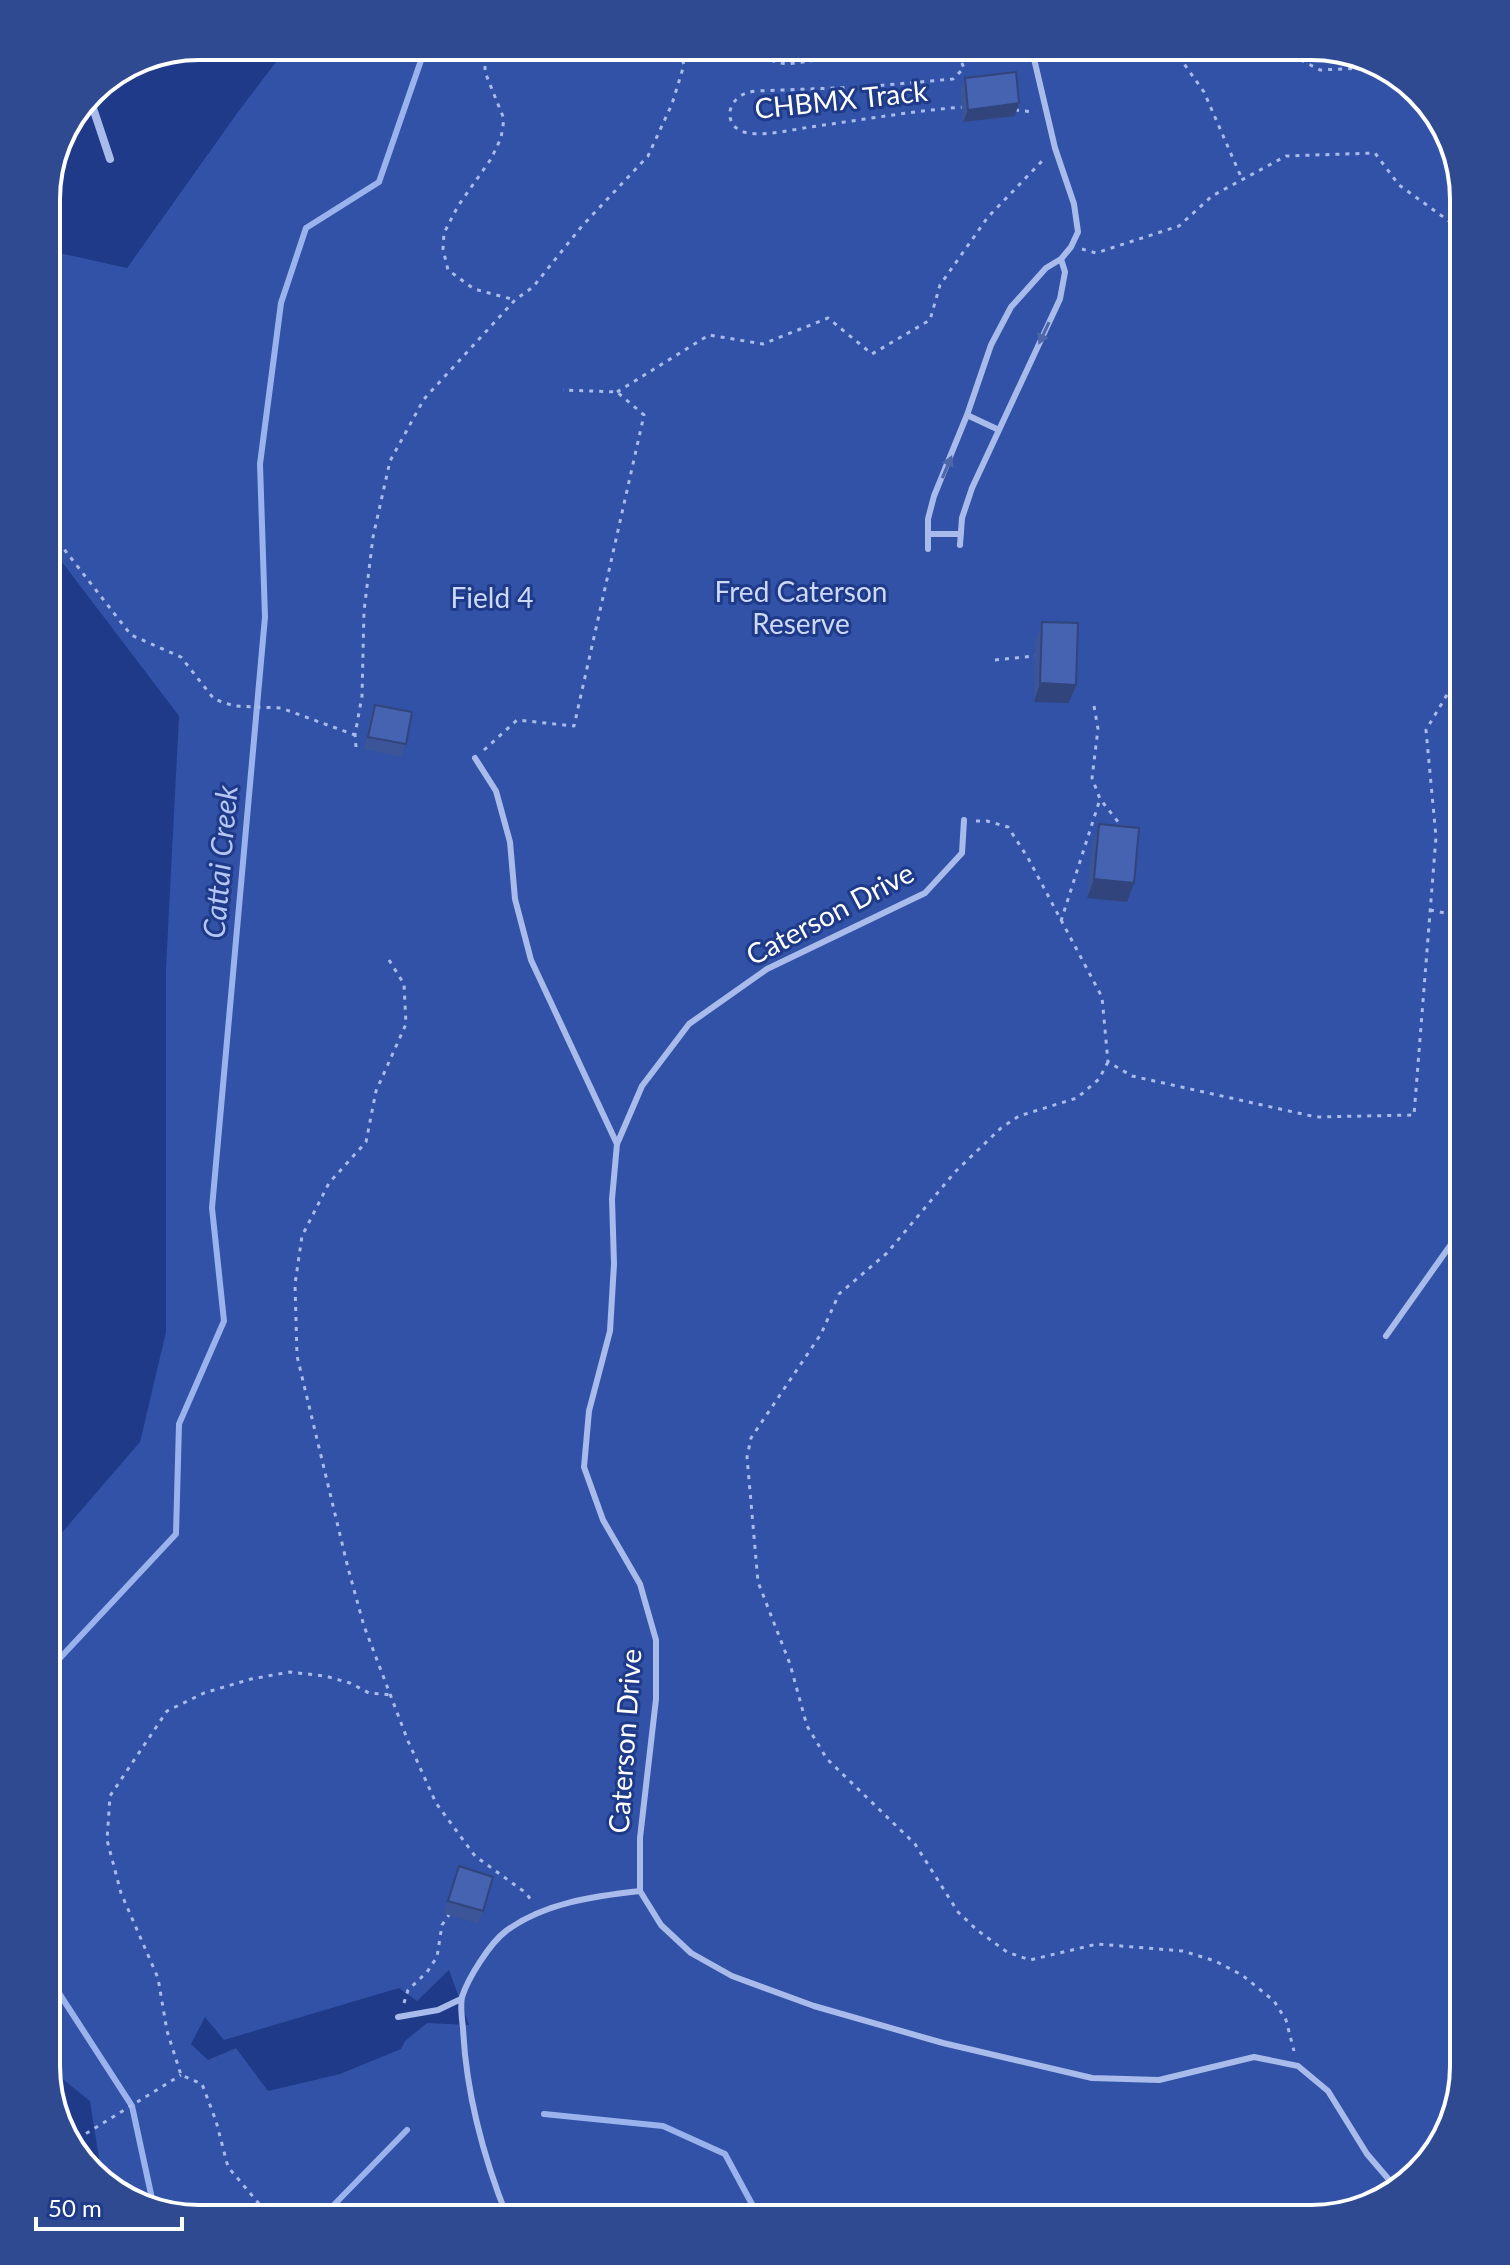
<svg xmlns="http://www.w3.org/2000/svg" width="1510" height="2265" font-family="Lato,sans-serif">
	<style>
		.green { fill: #3152a6; fill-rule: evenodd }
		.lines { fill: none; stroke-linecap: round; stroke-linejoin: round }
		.stream { stroke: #9bb3ed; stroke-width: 6 }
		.path { stroke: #a8bbeb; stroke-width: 3; stroke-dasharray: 4 6; stroke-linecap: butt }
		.lane { stroke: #a8bbeb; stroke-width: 6 }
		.street { stroke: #a8bbeb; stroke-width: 8 }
		.wall { fill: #3c5598 }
		.shaded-wall { fill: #31457c }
		.building { fill: #4663b1; stroke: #31457c; stroke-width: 2 }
		.oneway { fill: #4e67ab }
		.labels { text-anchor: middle; stroke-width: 6; stroke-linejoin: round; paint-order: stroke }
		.street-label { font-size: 28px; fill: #fff; stroke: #1e3a88 }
		.park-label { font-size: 28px; fill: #cdd9f8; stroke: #1e3a88 }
		.water-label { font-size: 30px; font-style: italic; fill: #b4c6f3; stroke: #1e3a88 }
		.rim { fill: none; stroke: #fff; stroke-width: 4 }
	</style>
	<rect width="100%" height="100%" fill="#1e3a88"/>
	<path class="green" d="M288,46H1321L1396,72L1444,123L1464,199V2066L1443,2143L1387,2199L1311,2219H189L122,2198L102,2178L90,2101L46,2066V1551L140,1442L166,1332V968L179,716L46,541V250L127,268L238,112ZM449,1970L469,2025L427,2023L405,2041L401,2049L340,2074L268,2091L236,2048L208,2060L191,2044L205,2017L224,2040L399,1988L417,2001Z"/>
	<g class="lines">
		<path class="stream" d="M46,1673L176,1534L179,1424L224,1321L212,1208L265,617L260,464L281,303L306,228L379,182L426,46
			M46,1973L132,2106L154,2208
			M544,2114L663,2126L725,2154L760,2219
			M311,2219L324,2215L407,2130"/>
		<path class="path" d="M485,46V72L504,119L501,138L491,159L458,206L444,233L443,249L448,270L474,289L515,300
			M759,46L760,52C767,60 777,63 787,64L878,52L941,47L957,52L964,68L953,79L862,87L756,91C749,92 744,93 739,97C723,110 729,130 748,133C767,136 791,130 810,127C861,120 912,111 963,107
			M1178,46L1182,61L1204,92L1242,179
			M1274,46L1320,70L1363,68L1402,78
			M1015,110L1035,112
			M1082,249L1096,253L1179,226L1212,196L1286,156L1375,153L1399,185L1464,232
			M617,392L709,335L763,344L828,318L872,354L930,320L940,285L988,217L1045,158
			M46,526L131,635L181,657L214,699L234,706L281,708L355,735
			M995,660L1035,656
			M1094,706L1098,729L1092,778L1100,799L1123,828
			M356,747L355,735L362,696L364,611L373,537L390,461L424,399L515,300L533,287L582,226L648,156L672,104L684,65L678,46
			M484,750L517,720L574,726L644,415L617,392L563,390
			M976,821H987L1008,827L1028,858L1102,997L1108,1062L1132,1076L1316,1117L1414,1115L1436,837L1426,730L1448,693L1464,690
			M1430,910L1464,917
			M1061,921L1100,799
			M389,960L404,984L406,1024L376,1091L366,1142L329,1183L302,1236L295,1284L297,1356L348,1568L364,1626L408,1741L436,1803L475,1856L526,1893L531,1900
			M46,1018L51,941L46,882
			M1108,1062L1099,1079L1077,1098L1019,1116L1001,1128L955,1172L887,1253L839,1294L821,1334L751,1438L747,1457L758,1582L790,1664L807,1726L827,1759L915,1844L958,1912L977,1930L1007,1952L1030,1960L1097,1944L1183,1951L1215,1961L1242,1975L1274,2001L1286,2020L1294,2051
			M404,2003L408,1990L427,1972L437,1957L442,1925L449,1915
			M69,2144L181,2075
			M272,2219L228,2167L216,2121L202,2084L181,2075L167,2031L158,1978L121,1893L107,1840L110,1796L167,1711L204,1693L251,1679L290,1672L325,1676L350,1683L369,1693L392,1695"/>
		<path class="lane" d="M967,415L999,430
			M928,534H961
			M960,545L962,518L972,488L1060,299L1065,272L1061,259
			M928,549V519L934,496L967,415L991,345L1011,307L1046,268L1061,259L1071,247L1078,232L1074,204L1055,148L1031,46
			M475,758L496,791L510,842L515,899L531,960L617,1144
			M964,820L962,853L925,893L767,969L689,1024L642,1086L617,1144L612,1199L614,1264L610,1331L589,1411L584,1467L603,1520L640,1584L656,1640V1699L640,1838V1891L661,1925L691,1953L732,1976L814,2006L943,2043L1092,2078L1159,2080L1254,2057L1298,2066L1328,2091L1367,2154L1397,2189
			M1386,1336L1464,1226
			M398,2017L438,2010L461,1999
			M508,2219C484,2159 466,2093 463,2028C462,2019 460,2006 462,1997C468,1978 490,1943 506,1931C544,1903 594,1896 640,1891"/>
		<path class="street" d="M89,96L110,159"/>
	</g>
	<path class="wall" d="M965,78L1015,116L963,122L960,91Z
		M1042,622L1076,685L1069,703L1034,702L1035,641Z
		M375,705L406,744L401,757L364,749L370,718Z
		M1099,824L1127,902L1087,898L1092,843Z
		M459,1866L483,1911L478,1924L444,1913Z"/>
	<path class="shaded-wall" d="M1019,103L1015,116L963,122L968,110Z
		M1040,683L1076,685L1069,703L1034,702Z
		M1094,879L1134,883L1127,902L1087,898Z"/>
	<path class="building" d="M1016,72L1019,103L968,110L965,78Z
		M1042,622L1078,623L1076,685L1040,683Z
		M375,705L412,712L406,744L368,737Z
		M1099,824L1139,828L1134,883L1094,879Z
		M459,1866L493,1877L483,1911L448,1901Z"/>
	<defs><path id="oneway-solid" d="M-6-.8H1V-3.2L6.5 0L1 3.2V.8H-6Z" transform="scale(2)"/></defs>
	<g class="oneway">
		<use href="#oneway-solid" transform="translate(1044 333) rotate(115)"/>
		<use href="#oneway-solid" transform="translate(947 467) rotate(-67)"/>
	</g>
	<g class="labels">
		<g class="street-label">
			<text transform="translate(841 100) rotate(-6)" y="10">CHBMX Track</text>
			<text transform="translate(830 914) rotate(-28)" y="10">Caterson Drive</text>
			<text transform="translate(625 1741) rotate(-86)" y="10">Caterson Drive</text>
		</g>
		<g class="park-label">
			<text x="801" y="602">Fred Caterson<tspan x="801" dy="32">Reserve</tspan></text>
			<text x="492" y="608">Field 4</text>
		</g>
		<g class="water-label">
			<text transform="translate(221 862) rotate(-85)" y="10">Cattai Creek</text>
		</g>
	</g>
	<path d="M0 0H1510V2265H0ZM199 60H1311A139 139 0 0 1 1450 199V2066A139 139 0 0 1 1311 2205H199A139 139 0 0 1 60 2066V199A139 139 0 0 1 199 60Z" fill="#304a92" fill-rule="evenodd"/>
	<path class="rim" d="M199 60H1311A139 139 0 0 1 1450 199V2066A139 139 0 0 1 1311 2205H199A139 139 0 0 1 60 2066V199A139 139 0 0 1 199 60Z"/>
	<path d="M36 2217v12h146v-12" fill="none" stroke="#ffffff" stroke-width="4"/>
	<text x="48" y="2217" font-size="24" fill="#ffffff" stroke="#1e3a88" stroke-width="6" paint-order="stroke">50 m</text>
</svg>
